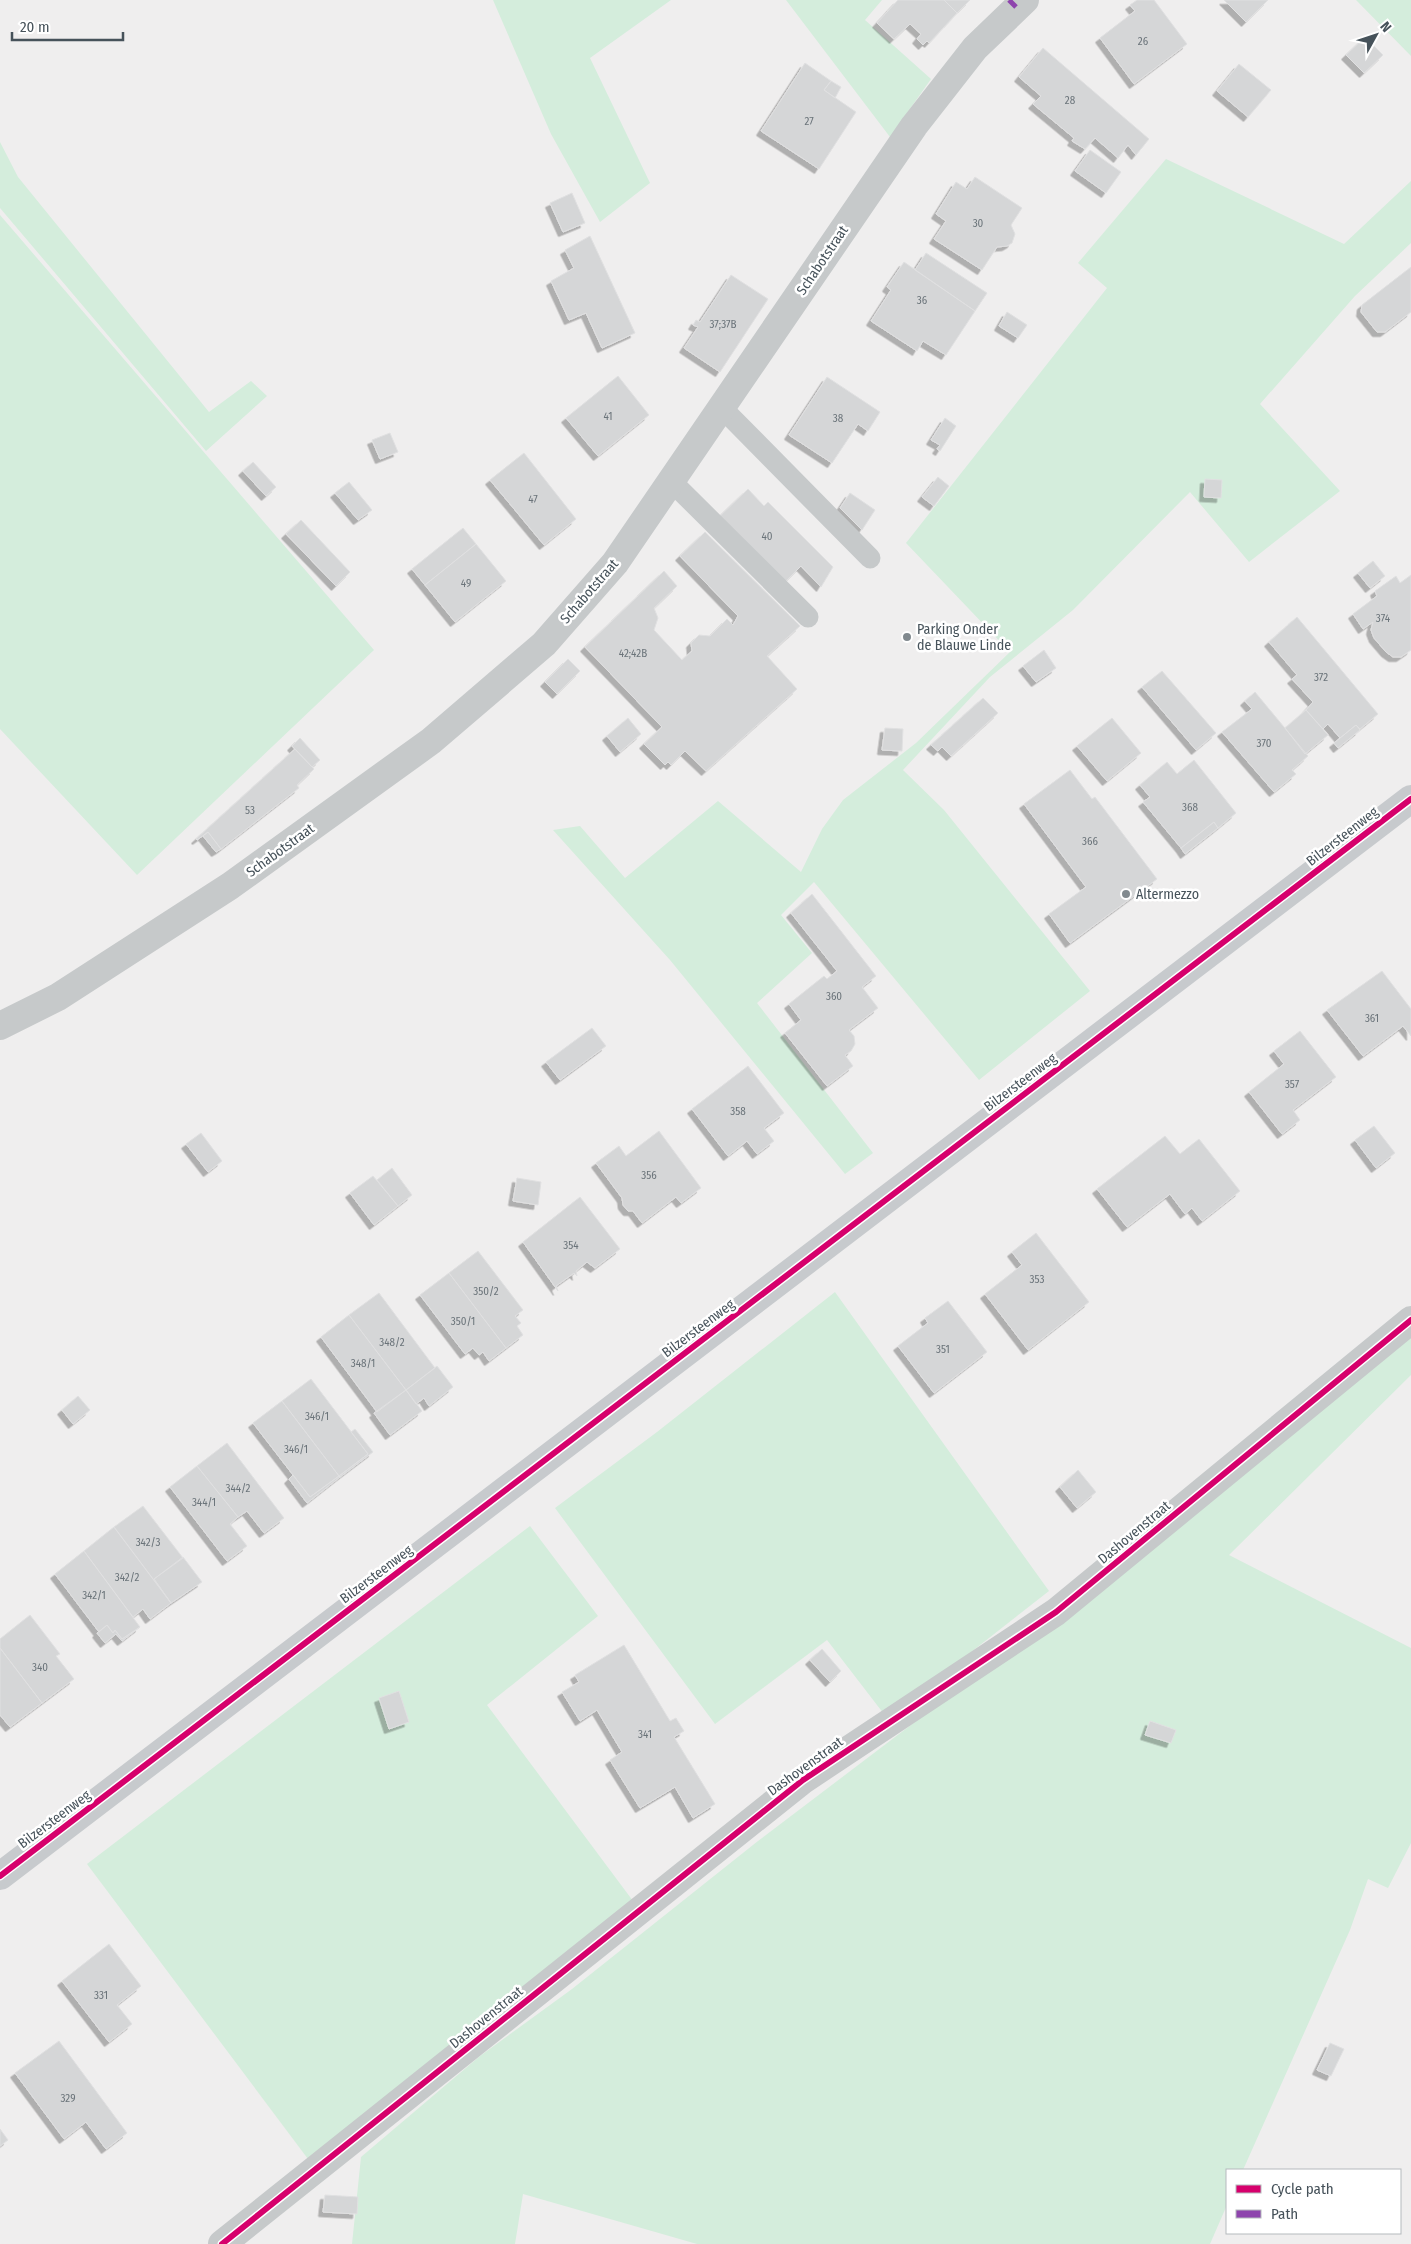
<svg xmlns="http://www.w3.org/2000/svg" width="1411" height="2244" font-family="'Fira Sans Condensed',sans-serif">
	<style>
		.green { fill: #d4eddc }
		.building { fill: #d5d6d7; stroke: #e0e0e1; filter: url(#shadow) }
		.lines { fill: none; stroke-linecap: round; stroke-linejoin: round }
		.lane { stroke: #c6c9ca; stroke-width: 21 }
		.street { stroke: #c6c9ca; stroke-width: 28 }
		.secondary { stroke: #c7cacd; stroke-width: 28 }
		.quiet { stroke: #8e44ad; stroke-width: 5; stroke-dasharray: 10 5; stroke-linecap: butt }
		.cycleway-casing { stroke: #fff; stroke-width: 9 }
		.cycleway { stroke: #d6006c; stroke-width: 6 }
		.poi-dot { fill: #81898e; stroke: #fff; stroke-width: 2 }
		.labels { text-anchor: middle; stroke-width: 5; stroke-linejoin: round; paint-order: stroke }
		.number-label { font-size: 11px; fill: #6b747a }
		.street-label { font-size: 14px; fill: #46525a; stroke: #fff }
		.poi-label { font-size: 14px; fill: #46525a; stroke: #fff; text-anchor: start }
	</style>
	<defs>
		<filter id="shadow"><feDropShadow dx="-4.5" dy="4.5" stdDeviation="0" flood-color="#0004"/></filter>
	</defs>
	<rect width="100%" height="100%" fill="#efeeee"/>
	<path class="green" d="M493,0H671L590,58L650,183L600,222L551,134Z
		M786,0H882L865,20L931,79L890,137Z
		M1356,0H1411V56Z
		M0,142L18,177L209,412L251,381L267,396L206,451L0,208Z
		M1166,159L1344,244L1411,181V243L1355,296L1260,404L1340,491L1249,562L1190,492L1073,610L990,677L903,770L944,810L1090,991L979,1080L814,882L781,915L812,953L757,1003L873,1153L845,1174L670,960L553,830L580,826L625,878L718,801L801,872L822,829L843,800L916,743L1010,652L906,543L1107,288L1078,263Z
		M0,215L374,650L137,875L0,729Z
		M835,1292L1049,1591L887,1718L827,1640L715,1724L555,1508L657,1432Z
		M1411,1332V1375L1229,1555L1411,1648V1843L1388,1888L1368,1879L1350,1930L1243,2170H1227V2205L1210,2244H697L523,2194L515,2244H352L361,2157L480,2056L572,1989L758,1841L1172,1527Z
		M530,1526L598,1616L487,1705L636,1905L308,2159L87,1864Z"/>
	<path class="building" d="M898,0H944L957,13L929,43L927,41L923,45L917,39L921,34L910,24L894,39L877,23Z
		M944,0H970L957,13Z
		M1137,0H1154L1187,44L1134,84L1100,38L1135,11L1130,5Z
		M1224,0H1268L1246,22Z
		M1365,37L1383,55L1364,73L1346,55Z
		M1043,48L1149,139L1136,155L1128,145L1118,158L1095,138L1085,149L1072,141L1074,138L1033,104L1041,96L1019,77Z
		M805,63L831,81L824,90L856,112L819,169L761,131Z
		M1239,64L1271,90L1248,117L1217,91Z
		M831,81L841,87L835,98L824,90Z
		M1090,150L1121,172L1106,193L1075,171Z
		M975,177L1022,208L1011,225L1015,234L1012,243L1007,246L997,247L982,270L934,239L946,221L936,214L956,182L967,189Z
		M572,193L585,223L563,232L550,203Z
		M590,236L635,333L602,348L586,313L569,320L551,281L574,268L565,250Z
		M926,253L987,293L975,311L915,270Z
		M904,262L975,311L946,355L923,341L917,351L871,321L891,290L887,287Z
		M1411,267V312L1385,332H1377L1361,312L1362,305Z
		M731,275L768,299L720,372L684,348L698,327L693,325L696,320L700,322Z
		M1007,312L1027,325L1018,338L999,326Z
		M618,376L649,415L598,456L566,418Z
		M827,377L880,412L868,431L858,424L832,463L789,435Z
		M945,418L956,426L940,451L937,449L940,445L931,440Z
		M390,433L398,452L380,459L372,440Z
		M524,453L576,519L544,545L490,480Z
		M253,462L276,487L266,496L243,471Z
		M938,477L949,486L934,506L922,497Z
		M1205,479L1222,480L1221,498L1204,497Z
		M349,482L372,510L358,520L335,493Z
		M748,489L764,506L768,502L833,567L821,587L801,566L785,582L717,519Z
		M850,493L875,510L862,530L840,508Z
		M301,520L350,572L336,586L286,534Z
		M463,528L476,544L425,585L412,569Z
		M705,532L800,626L767,656L797,689L706,771L685,751L671,765L668,762L665,765L644,744L662,727L585,647L664,571L677,586L654,608L658,618L654,630L682,660L692,651L691,643L699,635L710,636L727,619L733,625L738,616L680,556Z
		M476,544L506,581L455,622L425,585Z
		M1373,561L1385,576L1370,588L1358,573Z
		M1411,575V650L1401,657H1393L1386,652L1374,638L1371,630L1373,622L1363,629L1353,614L1377,596L1375,591L1396,576L1400,583Z
		M1297,617L1378,714L1360,729L1356,725L1340,738L1328,724L1323,729L1306,710L1313,702L1292,679L1297,675L1269,642Z
		M1044,650L1056,668L1036,682L1023,666Z
		M568,659L580,671L557,694L545,682Z
		M1162,671L1216,733L1196,750L1142,687Z
		M1255,692L1308,756L1292,770L1296,774L1274,792L1222,732L1252,709L1245,701Z
		M983,698L998,713L951,756L942,747L938,751L931,745Z
		M1306,710L1328,735L1305,754L1285,728Z
		M628,718L641,734L620,752L607,736Z
		M1112,718L1141,753L1107,781L1077,746Z
		M1356,725L1360,730L1338,748L1334,743Z
		M885,728L903,729L902,751L882,750Z
		M300,738L320,760L312,767L292,746Z
		M295,749L314,769L297,785L299,788L221,849L208,832L197,840L196,839Z
		M1194,760L1236,813L1218,828L1214,822L1181,848L1143,802L1150,797L1140,785L1167,762L1177,774Z
		M1070,770L1092,799L1095,797L1157,879L1070,943L1049,914L1086,887L1024,804Z
		M1214,822L1218,828L1185,854L1181,848Z
		M208,832L221,849L216,852L203,836Z
		M812,894L876,976L862,987L878,1008L849,1030L854,1036L855,1044L851,1051L845,1055L853,1066L827,1086L785,1033L801,1020L789,1004L824,976L827,979L837,971L791,913Z
		M1382,971L1411,1009V1036L1403,1026L1363,1056L1327,1010Z
		M592,1028L606,1046L560,1080L546,1062Z
		M1300,1031L1336,1077L1293,1110L1300,1120L1282,1134L1249,1092L1284,1064L1274,1051Z
		M748,1066L784,1113L764,1128L774,1141L757,1154L747,1141L728,1156L692,1109Z
		M1374,1126L1395,1153L1376,1168L1355,1140Z
		M659,1131L701,1188L681,1203L676,1197L642,1223L633,1211H628L623,1205L622,1198L596,1163L619,1146L626,1156Z
		M201,1133L222,1161L208,1172L186,1144Z
		M1165,1136L1180,1154L1199,1139L1240,1191L1202,1221L1192,1208L1185,1214L1170,1194L1127,1227L1097,1189Z
		M392,1168L412,1195L398,1206L377,1180Z
		M373,1176L398,1206L374,1225L350,1193Z
		M517,1178L541,1182L538,1205L513,1201Z
		M580,1197L620,1249L595,1268L587,1262L576,1271L577,1276L574,1273L556,1286L558,1291L523,1242Z
		M1036,1233L1089,1302L1028,1350L985,1294L1022,1265L1012,1252Z
		M478,1251L523,1310L515,1316L521,1323L517,1326L523,1335L506,1348L449,1273Z
		M449,1273L506,1348L489,1361L483,1352L479,1355L473,1348L465,1354L420,1295Z
		M379,1293L435,1368L406,1390L349,1315Z
		M948,1301L987,1352L934,1393L898,1346L928,1323L925,1318Z
		M349,1315L406,1390L377,1412L321,1337Z
		M437,1366L453,1387L429,1406L424,1398L416,1404L406,1390Z
		M311,1379L368,1454L339,1476L282,1401Z
		M406,1390L422,1411L390,1435L374,1413Z
		M78,1396L90,1410L73,1424L62,1410Z
		M282,1401L339,1476L310,1497L253,1423Z
		M355,1429L373,1452L340,1477L339,1476L368,1454L351,1432Z
		M227,1443L284,1518L264,1533L247,1511L238,1517L197,1466Z
		M197,1466L238,1517L230,1524L247,1546L227,1561L170,1487Z
		M1078,1470L1096,1492L1077,1508L1060,1487Z
		M293,1475L310,1497L339,1476L340,1477L307,1503L289,1479Z
		M143,1506L183,1558L154,1579L171,1603L114,1527Z
		M114,1527L171,1603L150,1619L143,1609L133,1617L84,1551Z
		M84,1551L140,1627L122,1639L115,1630L113,1633L107,1625L99,1632L55,1574Z
		M183,1557L202,1582L171,1603L154,1579Z
		M30,1615L60,1654L56,1656L74,1679L42,1703L0,1648V1639Z
		M107,1625L113,1633L115,1630L122,1639L140,1627L122,1641L116,1634L105,1643L97,1633Z
		M624,1645L670,1721L676,1718L684,1731L674,1737L715,1804L693,1818L675,1787L640,1808L610,1760L622,1752L597,1710L580,1721L562,1692L579,1682L575,1675Z
		M0,1648L42,1703L10,1727L0,1715Z
		M822,1649L841,1671L830,1682L810,1660Z
		M399,1691L409,1722L389,1729L379,1698Z
		M1150,1721L1176,1730L1171,1743L1145,1735Z
		M109,1944L141,1986L117,2005L132,2024L109,2042L62,1981Z
		M59,2041L127,2133L106,2149L86,2122L64,2139L15,2073Z
		M1330,2043L1344,2049L1331,2076L1317,2070Z
		M0,2129L8,2140L0,2146Z
		M325,2195L358,2197L357,2214L323,2212Z"/>
	<g class="lines">
		<path class="lane" d="M722,408L870,558
			M671,481L808,617"/>
		<path class="street" d="M0,1026L58,997L230,886L431,741L544,644L615,563L914,126L975,48L1025,0
			M222,2244L803,1780L1056,1612L1411,1320"/>
		<path class="secondary" d="M0,1876L1411,799"/>
		<path class="quiet" d="M1009,0L1016,7"/>
		<defs>
			<path id="cycleway" d="M0,1876L1411,799
				M222,2244L803,1780L1056,1612L1411,1320"/>
		</defs>
		<use href="#cycleway" class="cycleway-casing"/>
		<use href="#cycleway" class="cycleway"/>
	</g>
	<g class="poi-dot">
		<circle cx="907" cy="637" r="5"/>
		<circle cx="1126" cy="894" r="5"/>
	</g>
	<g class="labels">
		<g class="number-label">
			<text x="1143" y="45">26</text>
			<text x="1070" y="104">28</text>
			<text x="809" y="125">27</text>
			<text x="978" y="227">30</text>
			<text x="922" y="304">36</text>
			<text x="723" y="328">37;37B</text>
			<text x="608" y="420">41</text>
			<text x="838" y="422">38</text>
			<text x="533" y="503">47</text>
			<text x="767" y="540">40</text>
			<text x="466" y="587">49</text>
			<text x="1383" y="622">374</text>
			<text x="633" y="657">42;42B</text>
			<text x="1321" y="681">372</text>
			<text x="1264" y="747">370</text>
			<text x="1190" y="811">368</text>
			<text x="250" y="814">53</text>
			<text x="1090" y="845">366</text>
			<text x="834" y="1000">360</text>
			<text x="1372" y="1022">361</text>
			<text x="1292" y="1088">357</text>
			<text x="738" y="1115">358</text>
			<text x="649" y="1179">356</text>
			<text x="571" y="1249">354</text>
			<text x="1037" y="1283">353</text>
			<text x="486" y="1295">350/2</text>
			<text x="463" y="1325">350/1</text>
			<text x="392" y="1346">348/2</text>
			<text x="943" y="1353">351</text>
			<text x="363" y="1367">348/1</text>
			<text x="317" y="1420">346/1</text>
			<text x="296" y="1453">346/1</text>
			<text x="238" y="1492">344/2</text>
			<text x="204" y="1506">344/1</text>
			<text x="148" y="1546">342/3</text>
			<text x="127" y="1581">342/2</text>
			<text x="94" y="1599">342/1</text>
			<text x="40" y="1671">340</text>
			<text x="645" y="1738">341</text>
			<text x="101" y="1999">331</text>
			<text x="68" y="2102">329</text>
		</g>
		<g class="street-label">
			<text transform="translate(822 260) rotate(-56)" y="5">Schabotstraat</text>
			<text transform="translate(589 591) rotate(-49)" y="5">Schabotstraat</text>
			<text transform="translate(1342 836) rotate(-38)" y="5">Bilzersteenweg</text>
			<text transform="translate(280 850) rotate(-36)" y="5">Schabotstraat</text>
			<text transform="translate(1020 1082) rotate(-37)" y="5">Bilzersteenweg</text>
			<text transform="translate(698 1328) rotate(-37)" y="5">Bilzersteenweg</text>
			<text transform="translate(1134 1532) rotate(-40)" y="5">Dashovenstraat</text>
			<text transform="translate(376 1574) rotate(-37)" y="5">Bilzersteenweg</text>
			<text transform="translate(805 1766) rotate(-36)" y="5">Dashovenstraat</text>
			<text transform="translate(54 1819) rotate(-37)" y="5">Bilzersteenweg</text>
			<text transform="translate(486 2017) rotate(-39)" y="5">Dashovenstraat</text>
		</g>
		<g class="poi-label">
			<text x="917" y="634">Parking Onder<tspan x="917" dy="16">de Blauwe Linde</tspan></text>
			<text x="1136" y="899">Altermezzo</text>
		</g>
	</g>
	<rect x="1226" y="2169" width="175" height="65" fill="#ffffff" stroke="#b5babd"/>
	<rect x="1236" y="2185" width="25" height="8" fill="#d6006c" stroke="#b5babd"/>
	<text x="1271" y="2194" font-size="15" fill="#46525a">Cycle path</text>
	<rect x="1236" y="2210" width="25" height="8" fill="#8e44ad" stroke="#b5babd"/>
	<text x="1271" y="2219" font-size="15" fill="#46525a">Path</text>
	<g transform="translate(1376 35) rotate(50)" stroke="#ffffff" stroke-width="4" paint-order="stroke">
	<path d="M0-4L9 19L0 12L-9 19Z" fill="#46525a"/>
	<text y="-8" font-size="14" font-weight="bold" text-anchor="middle" fill="#46525a">N</text>
	</g>
	<path d="M12 32v8h111v-8" fill="none" stroke="#46525a" stroke-width="2.5"/>
	<text x="20" y="32" font-size="15" fill="#46525a" stroke="#ffffff" stroke-width="4" paint-order="stroke">20 m</text>
</svg>
